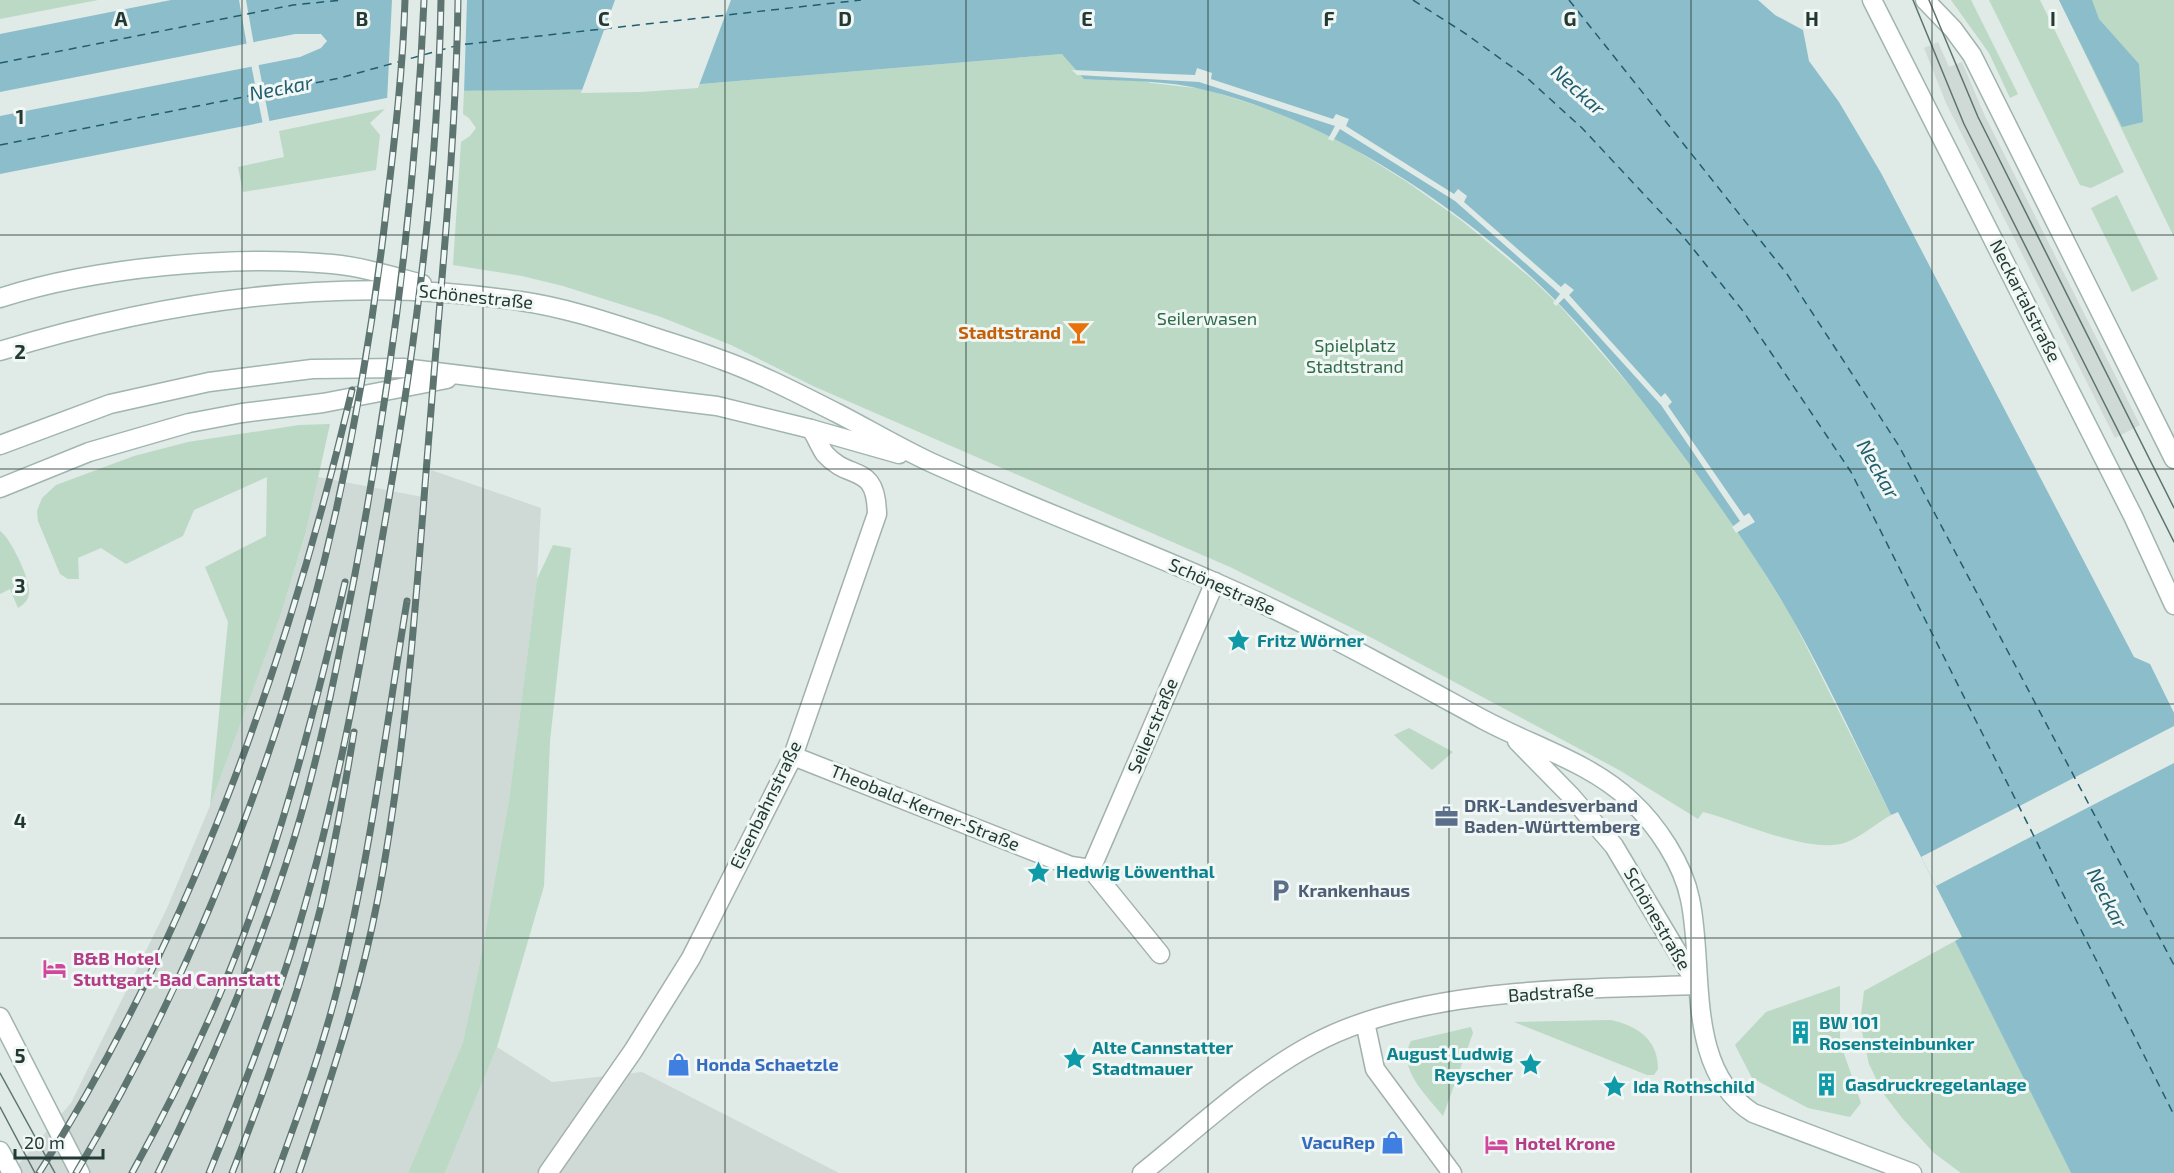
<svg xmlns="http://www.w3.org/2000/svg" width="2174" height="1173" font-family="'Exo 2',sans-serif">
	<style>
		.built { fill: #cfd9d5 }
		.green { fill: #bbd9c5 }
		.water { fill: #8cbdcb }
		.pier { fill: #e0eae6 }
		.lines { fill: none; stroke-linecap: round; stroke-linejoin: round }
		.ferry { stroke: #225d6f; stroke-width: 1.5; stroke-dasharray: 8 6; stroke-linecap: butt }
		.minor-casing { stroke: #a3b1ad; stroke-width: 21 }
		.secondary-casing { stroke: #a0b5af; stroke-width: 21 }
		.minor { stroke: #fff; stroke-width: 18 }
		.secondary { stroke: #fff; stroke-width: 18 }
		.tram { stroke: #5d7470; stroke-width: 1.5 }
		.rail-casing { stroke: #5d7470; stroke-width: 7 }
		.rail { stroke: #f0f7f4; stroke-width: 4.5; stroke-dasharray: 14; stroke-linecap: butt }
		.grid { fill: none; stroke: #223934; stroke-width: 1.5; stroke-opacity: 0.55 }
		.labels { text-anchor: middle; stroke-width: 6; stroke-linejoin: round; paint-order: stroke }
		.street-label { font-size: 18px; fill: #223934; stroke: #f0f7f4 }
		.park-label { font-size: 18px; fill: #306c4b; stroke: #f0f7f4 }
		.food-label { font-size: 18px; font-weight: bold; fill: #c56008; stroke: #f0f7f4; text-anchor: end }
		.culture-label { font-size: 18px; font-weight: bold; fill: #0d838f; stroke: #f0f7f4; text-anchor: start }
		.service-label { font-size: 18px; font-weight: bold; fill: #4e5e75; stroke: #f0f7f4; text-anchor: start }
		.hotel-label { font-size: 18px; font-weight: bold; fill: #b23c85; stroke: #f0f7f4; text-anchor: start }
		.shop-label { font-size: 18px; font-weight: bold; fill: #366cbe; stroke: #f0f7f4; text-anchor: start }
		.water-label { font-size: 20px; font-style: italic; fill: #225d6f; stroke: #f0f7f4 }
		.grid-label { font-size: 20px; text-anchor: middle; font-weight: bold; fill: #223934; stroke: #f0f7f4; stroke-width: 6; stroke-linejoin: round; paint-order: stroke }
	</style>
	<rect width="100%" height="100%" fill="#e0eae6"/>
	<path class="built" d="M1938,42L1949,67L1962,62L1984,114L2140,425L2115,438L1946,103L1924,48Z
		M431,470L541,508L537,579L509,800L480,962L463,1042L408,1173H11L71,1103L167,908L210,806L281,614L306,533L318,477L428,498Z
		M497,1047L552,1082L642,1072L839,1173H445Z"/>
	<path class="green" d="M0,0H98L0,19Z
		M1951,0H1971L2018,94L2010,98L1989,53Z
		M1989,0H2040L2124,172L2091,188L2080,185Z
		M2059,0H2174V237Z
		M1062,54L1151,83L1204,89L1287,115L1351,147L1407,182L1462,221L1532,279L1562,308L1644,402L1739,532L1790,614L1891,815C1877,823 1862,836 1847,842C1812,856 1740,821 1703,812L1698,819L1619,770L1374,639L1230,567L813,386L731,345L661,317L563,286L522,276L453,265L461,142L470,136L476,128L469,118L463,114L464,90L641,89Z
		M385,109L370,123L380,135L376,170L243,192L238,167L284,157L279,131Z
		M2117,195L2158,279L2132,292L2091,208Z
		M330,424L306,532L281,614L210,806L228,622L205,567L266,536L267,477L194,510L183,536L126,564L101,548L78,558L79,579H68L60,574L38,521L37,511L42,498L56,485L134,456L188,442L299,425Z
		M0,531C10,537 31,581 29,592C29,600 24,604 18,608L10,589L0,594Z
		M553,545L571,548L550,741L544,886L497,1047L445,1173H408L463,1042L480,962L509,800L537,579Z
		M1409,728L1453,752L1432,770L1394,735Z
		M1955,941L2071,1173H1961L1934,1153L1902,1118L1883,1093L1869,1064L1860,1023L1864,991Z
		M1840,986V1042L1861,1103L1850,1117L1808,1108L1752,1078L1735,1045L1766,1012Z
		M1611,1020C1637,1026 1658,1039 1658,1069L1654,1075H1647L1514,1022Z
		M1471,1027L1473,1033L1443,1116C1427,1095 1396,1069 1411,1041Z"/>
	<path class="water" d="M171,0H1758L1775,15L1803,30L1809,61L1839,102L1881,173L2134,657L2150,664L2174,713V1173H2071L1955,941L1962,937L1898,812L1891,815C1858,748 1826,678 1789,613C1760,563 1727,516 1693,469C1652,413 1610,357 1562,307C1471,213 1333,120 1205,90C1167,80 1124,81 1084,79L1062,54L641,89L422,91L0,174V116L300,57L321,48L327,41L321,34H295L0,92V34Z
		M2059,0H2092L2099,19L2139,64L2143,122L2122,127Z"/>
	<path class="pier" d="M239,0H246L254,45L247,46Z
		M392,0H467L464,93L422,94L387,101Z
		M615,0H731L698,88L641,92L581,93Z
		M258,62L270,124L263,125L251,64Z
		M1197,68L1212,73L1211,79L1333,119L1336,114L1349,119L1346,126L1454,194L1458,189L1467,196L1464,202L1561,287L1565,283L1574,290L1569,295L1661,397L1665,393L1672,402L1668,406L1744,516L1749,513L1755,522L1736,533L1732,527L1740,521L1661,405L1564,298L1556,306L1553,303L1560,294L1455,201L1340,129L1333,141L1328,139L1335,126L1199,82L1077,75L1072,70L1195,75Z
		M2174,726V763L1936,886L1921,857Z"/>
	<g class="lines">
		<path class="ferry" d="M1413,0L1466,34L1526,77L1582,128L1682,235L1743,311L1851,472L2174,1115
			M1569,0L1787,274L1899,446L2174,965
			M0,63L293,5L342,0
			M0,145L340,78L459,45L861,0"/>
		<defs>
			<path id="minor" d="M793,756L1071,866L1091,869L1160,954
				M1091,869L1215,582
				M1365,1022L1375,1069L1452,1173
				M548,1173L633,1051L691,958L793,756L877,514C876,462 850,482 825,454C820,447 816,436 811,429
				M1142,1173C1196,1130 1251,1077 1313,1044C1419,987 1577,989 1697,985"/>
			<path id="secondary" d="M1872,0L2133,516L2174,605
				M1925,0L1953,29L1972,55L2174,459
				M0,298C95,267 233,255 332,264C363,267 392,276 422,284
				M0,351C169,299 344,274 520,301C562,307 602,320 642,333C668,342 696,350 722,360C761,374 799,394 837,413C868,429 898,447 930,462C1023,504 1118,540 1212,581C1305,621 1394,671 1484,720C1533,746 1591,763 1631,801C1657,825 1683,864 1690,899C1705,968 1684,1069 1753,1113L1912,1173
				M0,445L110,404L209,382L312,369L403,368L717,406L811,429L899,454
				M0,488L89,452L189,423L242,413L323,403L447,379
				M1517,741L1570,795L1614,846L1697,985
				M0,1017L80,1173
				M0,1151L12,1173"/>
		</defs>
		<use href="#minor" class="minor-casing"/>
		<use href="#secondary" class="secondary-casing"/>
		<use href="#minor" class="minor"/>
		<use href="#secondary" class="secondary"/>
		<path class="tram" d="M1913,0L1964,124L2174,542
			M1929,0L1978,117L2174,508
			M0,1073L55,1173
			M0,1107L35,1173"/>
		<defs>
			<path id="rail" d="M39,1173C191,934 287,665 352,390
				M76,1173C255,870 348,552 387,203C395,136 403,68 405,0
				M132,1173C164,1115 194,1055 220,994C276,862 312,722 345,582
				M158,1173C208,1072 251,971 286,864C317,770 336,671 355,574C391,384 416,193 424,0
				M209,1173C239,1100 267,1027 291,952C336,808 362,659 387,510C416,341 438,171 441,0
				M232,1173C266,1087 297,1000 320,910C334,851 344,792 354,732
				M277,1173C300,1110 323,1047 339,982C370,857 386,728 407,601
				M299,1173C330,1082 360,992 378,898C408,741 417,581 430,423C441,282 456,141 458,0"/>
		</defs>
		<use href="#rail" class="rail-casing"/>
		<use href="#rail" class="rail"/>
	</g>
	<path class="grid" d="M242,0V1173M483,0V1173M725,0V1173M966,0V1173M1208,0V1173M1449,0V1173M1691,0V1173M1932,0V1173M0,235H2174M0,469H2174M0,704H2174M0,938H2174"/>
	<defs>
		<symbol id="bar-bare" viewBox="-9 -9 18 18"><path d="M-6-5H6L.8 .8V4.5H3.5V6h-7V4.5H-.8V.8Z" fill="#e8710a" stroke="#f0f7f4" stroke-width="2.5" paint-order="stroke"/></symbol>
		<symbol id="sight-bare" viewBox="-9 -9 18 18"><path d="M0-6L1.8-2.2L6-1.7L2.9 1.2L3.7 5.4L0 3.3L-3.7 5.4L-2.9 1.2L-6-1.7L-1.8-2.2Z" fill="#0f9aa8" stroke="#f0f7f4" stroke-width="2.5" paint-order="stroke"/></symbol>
		<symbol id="office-bare" viewBox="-9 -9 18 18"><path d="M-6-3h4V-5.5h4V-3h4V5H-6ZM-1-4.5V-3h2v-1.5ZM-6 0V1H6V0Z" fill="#5c6f8a" stroke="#f0f7f4" stroke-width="2.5" paint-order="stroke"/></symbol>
		<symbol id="parking-bare" viewBox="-9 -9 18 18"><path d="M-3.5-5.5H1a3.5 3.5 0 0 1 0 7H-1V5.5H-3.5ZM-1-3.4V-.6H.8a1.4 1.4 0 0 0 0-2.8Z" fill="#5c6f8a" stroke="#f0f7f4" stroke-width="2.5" paint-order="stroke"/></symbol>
		<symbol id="hotel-bare" viewBox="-9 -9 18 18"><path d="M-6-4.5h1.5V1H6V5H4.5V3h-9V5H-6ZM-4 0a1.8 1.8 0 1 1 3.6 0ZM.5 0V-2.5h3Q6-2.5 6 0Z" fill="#d1479c" stroke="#f0f7f4" stroke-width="2.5" paint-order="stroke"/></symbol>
		<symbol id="building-bare" viewBox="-9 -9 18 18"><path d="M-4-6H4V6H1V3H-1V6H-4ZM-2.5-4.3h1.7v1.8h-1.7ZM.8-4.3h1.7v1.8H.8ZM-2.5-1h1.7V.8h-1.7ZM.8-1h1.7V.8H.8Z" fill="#0f9aa8" stroke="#f0f7f4" stroke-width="2.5" paint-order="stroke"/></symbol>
		<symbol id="shop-bare" viewBox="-9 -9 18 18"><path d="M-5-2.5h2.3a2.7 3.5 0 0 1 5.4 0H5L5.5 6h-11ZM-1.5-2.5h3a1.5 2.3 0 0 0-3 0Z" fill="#3f7fe0" stroke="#f0f7f4" stroke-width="2.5" paint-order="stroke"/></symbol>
	</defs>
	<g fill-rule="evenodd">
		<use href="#bar-bare" x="1062" y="316" width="33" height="33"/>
		<use href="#sight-bare" x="1222" y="624" width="33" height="33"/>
		<use href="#office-bare" x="1430" y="800" width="33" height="33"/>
		<use href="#sight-bare" x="1022" y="856" width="33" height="33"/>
		<use href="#parking-bare" x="1264" y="874" width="33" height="33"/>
		<use href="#hotel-bare" x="38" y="952" width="33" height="33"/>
		<use href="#building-bare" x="1784" y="1016" width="33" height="33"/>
		<use href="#sight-bare" x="1058" y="1042" width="33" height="33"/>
		<use href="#sight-bare" x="1514" y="1048" width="33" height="33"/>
		<use href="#shop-bare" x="662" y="1048" width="33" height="33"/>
		<use href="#building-bare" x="1810" y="1068" width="33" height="33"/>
		<use href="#sight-bare" x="1598" y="1070" width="33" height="33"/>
		<use href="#shop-bare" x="1376" y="1126" width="33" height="33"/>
		<use href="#hotel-bare" x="1480" y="1128" width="33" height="33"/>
	</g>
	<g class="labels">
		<g class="street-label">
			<text transform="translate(476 297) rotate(6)" y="6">Schönestraße</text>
			<text transform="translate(2025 301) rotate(63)" y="6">Neckartalstraße</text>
			<text transform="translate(1222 587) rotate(24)" y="6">Schönestraße</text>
			<text transform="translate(1153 726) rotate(-67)" y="6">Seilerstraße</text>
			<text transform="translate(766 805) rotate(-64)" y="6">Eisenbahnstraße</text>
			<text transform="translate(925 808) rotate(22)" y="6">Theobald-Kerner-Straße</text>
			<text transform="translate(1657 919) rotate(60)" y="6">Schönestraße</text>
			<text transform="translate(1551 993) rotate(-4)" y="6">Badstraße</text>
		</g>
		<g class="park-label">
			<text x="1207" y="325">Seilerwasen</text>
			<text x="1355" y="352">Spielplatz<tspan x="1355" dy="21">Stadtstrand</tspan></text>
		</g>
		<g class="food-label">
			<text x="1061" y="339">Stadtstrand</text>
		</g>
		<g class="culture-label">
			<text x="1257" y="647">Fritz Wörner</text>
			<text x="1056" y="878">Hedwig Löwenthal</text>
			<text x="1819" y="1029">BW 101<tspan x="1819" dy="21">Rosensteinbunker</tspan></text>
			<text x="1092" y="1054">Alte Cannstatter<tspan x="1092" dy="21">Stadtmauer</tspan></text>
			<text x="1513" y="1060" text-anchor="end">August Ludwig<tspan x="1513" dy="21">Reyscher</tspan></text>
			<text x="1845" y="1091">Gasdruckregelanlage</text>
			<text x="1633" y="1093">Ida Rothschild</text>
		</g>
		<g class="service-label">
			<text x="1464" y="812">DRK-Landesverband<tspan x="1464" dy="21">Baden-Württemberg</tspan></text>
			<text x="1298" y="897">Krankenhaus</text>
		</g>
		<g class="hotel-label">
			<text x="73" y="965">B&amp;B Hotel<tspan x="73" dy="21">Stuttgart-Bad Cannstatt</tspan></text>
			<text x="1515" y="1150">Hotel Krone</text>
		</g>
		<g class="shop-label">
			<text x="696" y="1071">Honda Schaetzle</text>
			<text x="1375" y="1149" text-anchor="end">VacuRep</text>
		</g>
		<g class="water-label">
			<text transform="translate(281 88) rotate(-11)" y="7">Neckar</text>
			<text transform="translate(1578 90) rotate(42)" y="7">Neckar</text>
			<text transform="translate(1878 469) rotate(60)" y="7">Neckar</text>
			<text transform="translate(2107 898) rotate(63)" y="7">Neckar</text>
		</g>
	</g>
	<g class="grid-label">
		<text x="121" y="26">A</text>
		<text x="362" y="26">B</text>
		<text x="604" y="26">C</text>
		<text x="845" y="26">D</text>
		<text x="1087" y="26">E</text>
		<text x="1329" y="26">F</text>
		<text x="1570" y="26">G</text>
		<text x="1812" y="26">H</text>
		<text x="2053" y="26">I</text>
		<text x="20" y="124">1</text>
		<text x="20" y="359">2</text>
		<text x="20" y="593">3</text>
		<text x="20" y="828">4</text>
		<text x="20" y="1063">5</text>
	</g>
	<path d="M15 1149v9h88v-9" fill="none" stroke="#223934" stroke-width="3"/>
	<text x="24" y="1149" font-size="18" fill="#223934" stroke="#f0f7f4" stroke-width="4.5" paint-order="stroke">20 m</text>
</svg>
